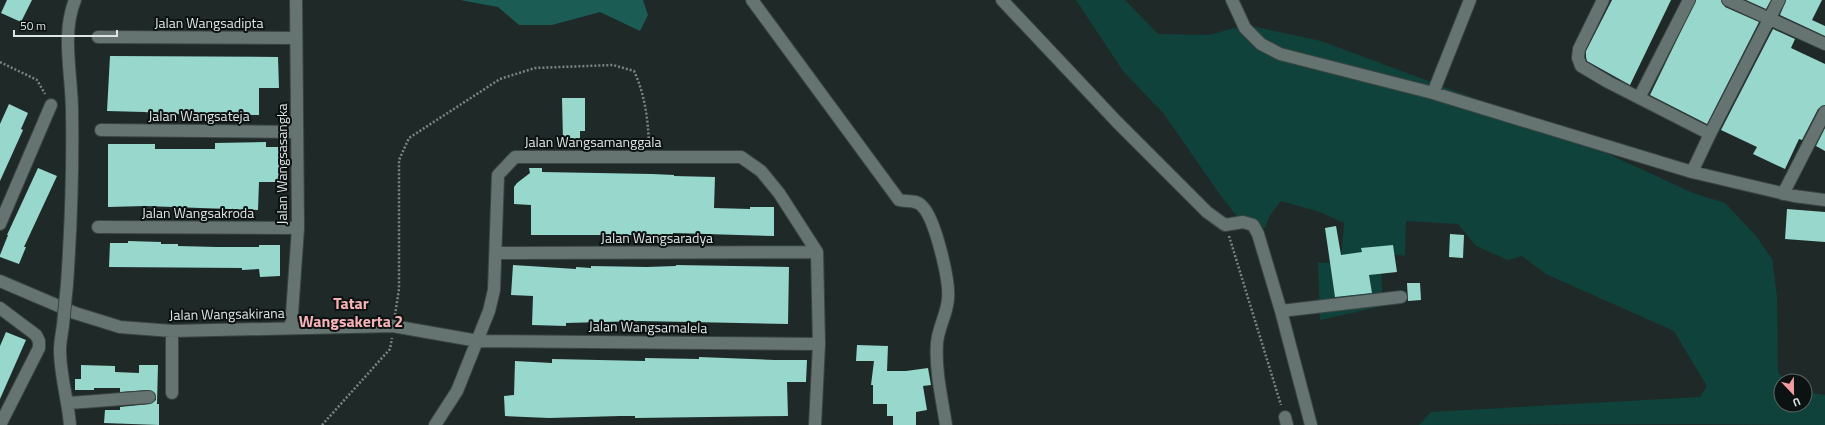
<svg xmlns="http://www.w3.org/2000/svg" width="1825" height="425" font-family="'Titillium Web',sans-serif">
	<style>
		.green { fill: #10423c }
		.water { fill: #1b5d55 }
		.building { fill: #97d7cc }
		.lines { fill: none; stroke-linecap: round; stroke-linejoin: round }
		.minor-casing { stroke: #3b4543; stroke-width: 14 }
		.path { stroke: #7b8482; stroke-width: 2.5; stroke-dasharray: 2 2; stroke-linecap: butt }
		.minor { stroke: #667471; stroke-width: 12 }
		.minor-bridge-casing { stroke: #3b4543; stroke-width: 14; stroke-linecap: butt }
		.minor-bridge { stroke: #667471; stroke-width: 12 }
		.labels { text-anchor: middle; stroke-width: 4; stroke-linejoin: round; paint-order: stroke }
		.street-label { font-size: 14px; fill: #dde4e3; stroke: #0c1111 }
		.quarter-label { font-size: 16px; font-weight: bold; fill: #f7b3b7; stroke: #0c1111 }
	</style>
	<rect width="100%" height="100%" fill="#1f2a28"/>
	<path class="green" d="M1076,0H1125L1158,34L1209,35L1246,25L1321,41L1541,123L1693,193L1725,203L1756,236L1772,259L1777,296L1778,373L1787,381H1781V405H1805V392L1825,395V425L1697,424L1419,425L1431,412L1700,397L1707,386L1674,331L1546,274L1522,256L1508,260L1476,246L1458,224L1406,221L1405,256L1380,252L1383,306L1320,320L1318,263L1341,262L1344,223L1320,212L1281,201L1270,215L1265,228L1243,224L1221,196L1164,114L1123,71Z"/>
	<path class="water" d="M460,0H643L648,15L640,31L600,12L552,25H519L498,7Z"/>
	<path class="building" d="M7,0H32L21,22L1,13Z
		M1612,0H1671L1630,85L1587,61L1586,57V51Z
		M1696,0H1721L1725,7L1759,22L1707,124L1650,95Z
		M1746,0H1771L1766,9Z
		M1786,0H1822L1812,20L1825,26V36L1780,15Z
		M1773,29L1795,39L1791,48L1825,64V105L1818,109L1802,140L1799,139L1785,169L1753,154L1757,147L1721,130Z
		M110,56L278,57L279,88H259V115L168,114L144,112L107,111Z
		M562,98H585V131H580V140H563Z
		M9,104L28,113L21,129L23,130L0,181V124Z
		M1825,128V151L1816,146Z
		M266,142V147H284V182H259L258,210L145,206L108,207V144H155V149H215V143Z
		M38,168L57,176L24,247H26L19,264L0,257V255L8,235H7Z
		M529,168H542V172L652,174L674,175V176L715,177L714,208L750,209V207H774V236L673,233V235H531V205L514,204V187L517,183L530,173Z
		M1787,209L1825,212V242L1785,239Z
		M1336,226L1341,255L1362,252L1361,248L1393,245L1397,272L1369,275L1372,293L1335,297L1325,228Z
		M1450,234L1464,235L1463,258L1449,257Z
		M128,241L161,242V244H178V246L217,247H259V245H280V276L260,277L259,269L242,270V268L109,267L110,243H128Z
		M513,265L576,269V267L591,268V266L647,267L676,266V265L789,267L788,324L640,321L566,323V326L532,325L533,296L511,295Z
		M1407,283H1420L1421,300L1408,301Z
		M6,332L26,340L0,399V346Z
		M857,345L888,346L887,371H906L928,368L931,385L923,386L927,410L916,412V425H893V416H887V404H873V385H871L874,361H856Z
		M699,357L774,360H807L806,382H787L788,416L635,418V416H620L549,418L505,416L504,396L514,395L515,361L552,363V359L645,361V358L699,359Z
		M81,365L115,366V372L139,373V365H158L157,404H159V425L104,423L105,410H120V407L150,404L156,400L155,393L148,390L120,392V388H94V390H75V379H81Z"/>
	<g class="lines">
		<defs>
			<path id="minor" d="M752,0L899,200C907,202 916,199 922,206C935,218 950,281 948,299C947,314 938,328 937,343C935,370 942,399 946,425
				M1002,0L1117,122L1207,212L1225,225L1243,222L1253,225L1258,234L1281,311L1311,425
				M1232,0L1245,28L1261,44L1280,54L1433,93L1692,172
				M1603,0L1579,49L1578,58L1581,66L1608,82L1710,134
				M1728,0L1825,44
				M1779,0L1710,134L1692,172L1794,196L1825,200
				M98,37L296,38
				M1433,93L1470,0
				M1639,98L1689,0
				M101,130L297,132
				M1783,194L1825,112
				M0,224L51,105
				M98,227L298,228
				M496,253L817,252
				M0,281L75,313L120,327L172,331L393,326L478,341L819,344
				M67,284C71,226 73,169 72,111C72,76 61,34 75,0
				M0,308L36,335L39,341V348L0,425
				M1281,311L1401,297
				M63,325C62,333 60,342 60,350C60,375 68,400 70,425
				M291,328L298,228L296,0
				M172,331V393
				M69,403L149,397
				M1285,417L1287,425
				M435,425L457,391L489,311L494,290L498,175L515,157H741L761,171L779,193L817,252
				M815,425L819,344L817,252"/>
		</defs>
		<use href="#minor" class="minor-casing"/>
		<path class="path" d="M0,62L37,80L45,94
			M1229,236L1281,405
			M395,315L399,289V160L409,138L500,79L535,68L613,65L634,71C645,95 648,119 649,145
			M322,425L390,349L392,338"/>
		<use href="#minor" class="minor"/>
		<defs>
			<path id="minor-bridge" d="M63,325L67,284"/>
		</defs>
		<use href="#minor-bridge" class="minor-bridge-casing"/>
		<use href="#minor-bridge" class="minor-bridge"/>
	</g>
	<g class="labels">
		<g class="street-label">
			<text x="209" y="28">Jalan Wangsadipta</text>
			<text x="199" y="121">Jalan Wangsateja</text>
			<text x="593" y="147">Jalan Wangsamanggala</text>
			<text transform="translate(282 164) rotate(-90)" y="5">Jalan Wangsasangka</text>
			<text x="198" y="218">Jalan Wangsakroda</text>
			<text x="657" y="243">Jalan Wangsaradya</text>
			<text transform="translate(227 314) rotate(-1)" y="5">Jalan Wangsakirana</text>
			<text transform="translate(648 327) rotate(1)" y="5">Jalan Wangsamalela</text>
		</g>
		<g class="quarter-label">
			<text x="351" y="309">Tatar<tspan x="351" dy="18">Wangsakerta 2</tspan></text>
		</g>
	</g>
	<g transform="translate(1793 393) rotate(158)"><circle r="19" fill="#0c1111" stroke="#606565"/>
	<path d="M0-3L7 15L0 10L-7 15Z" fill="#f49aa1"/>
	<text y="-6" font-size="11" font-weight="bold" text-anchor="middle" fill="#dde4e3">U</text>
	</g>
	<path d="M14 30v6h103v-6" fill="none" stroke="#dde4e3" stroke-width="2"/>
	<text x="20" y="30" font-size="12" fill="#dde4e3" stroke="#0c1111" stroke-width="3" paint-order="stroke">50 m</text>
</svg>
